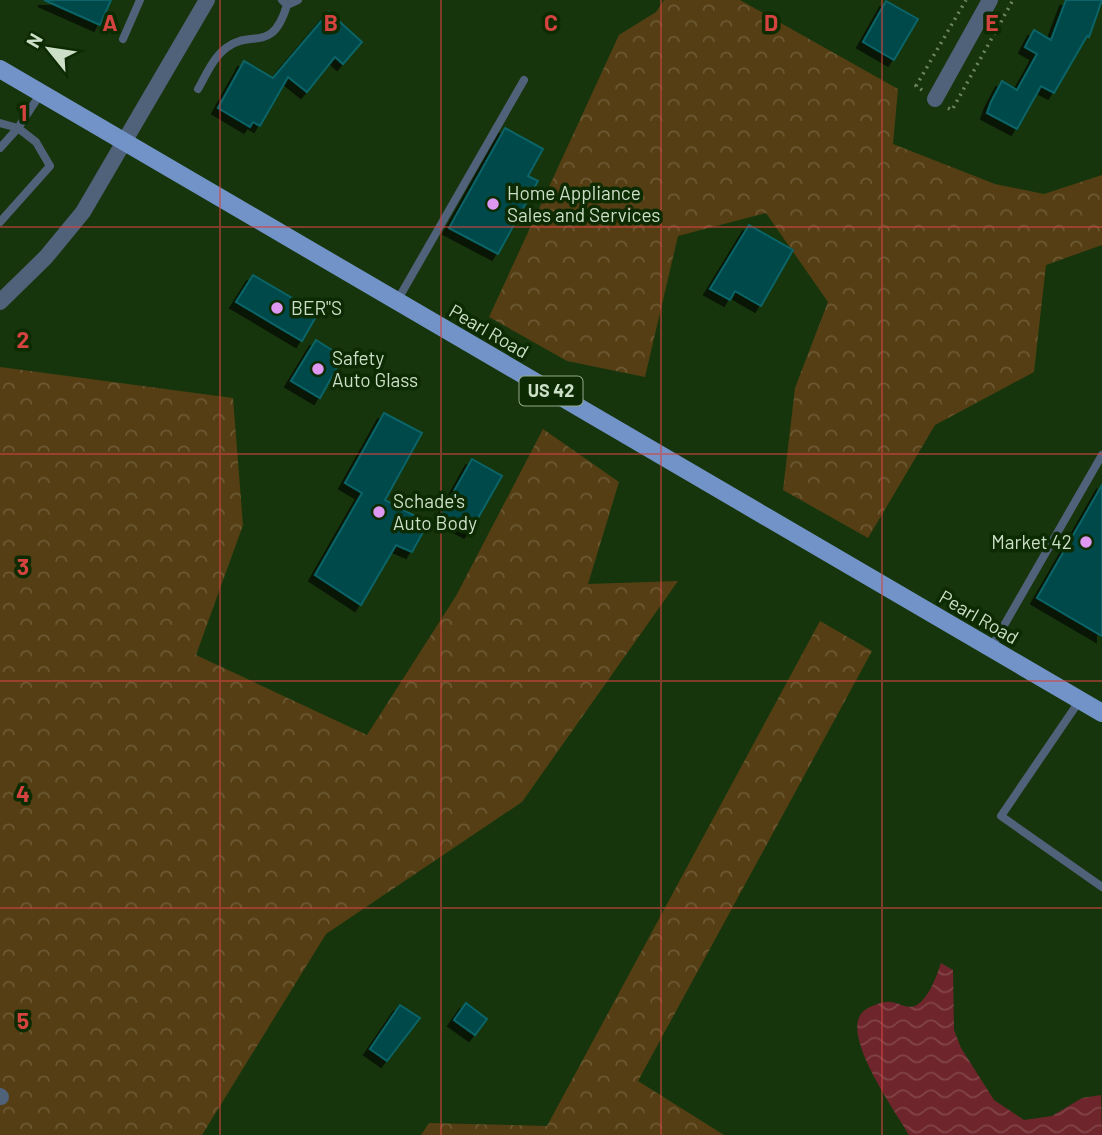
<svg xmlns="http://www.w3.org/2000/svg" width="1102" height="1135" font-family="Barlow,sans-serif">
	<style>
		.forest { fill: url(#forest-crowns) }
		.water { fill: url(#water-waves) }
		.building { fill: #00484b; stroke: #086467; stroke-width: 2; filter: url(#shadow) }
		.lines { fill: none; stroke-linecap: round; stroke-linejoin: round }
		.path { stroke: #6d8665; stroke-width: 3.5; stroke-dasharray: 2 5; stroke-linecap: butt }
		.lane { stroke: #50617a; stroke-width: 8 }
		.street { stroke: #50617a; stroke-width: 16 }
		.primary { stroke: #7193c7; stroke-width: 18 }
		.grid { fill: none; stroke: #d44340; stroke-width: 2; stroke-opacity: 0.55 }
		.poi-dot { fill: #de98f2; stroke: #0d2b03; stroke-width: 2.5 }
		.labels { text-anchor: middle; stroke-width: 7; stroke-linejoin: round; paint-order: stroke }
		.shield { fill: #0d2b03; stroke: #93a98c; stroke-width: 2 }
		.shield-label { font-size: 18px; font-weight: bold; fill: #ccdfc7 }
		.poi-label { font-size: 19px; fill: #ccdfc7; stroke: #0d2b03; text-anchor: start }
		.street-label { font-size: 19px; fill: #ccdfc7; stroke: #0d2b03 }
		.grid-label { font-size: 23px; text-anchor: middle; font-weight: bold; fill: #d44340; stroke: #0d2b03; stroke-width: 7; stroke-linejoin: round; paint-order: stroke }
	</style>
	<defs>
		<pattern id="forest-crowns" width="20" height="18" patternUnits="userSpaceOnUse" patternTransform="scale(1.75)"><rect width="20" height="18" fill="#553e13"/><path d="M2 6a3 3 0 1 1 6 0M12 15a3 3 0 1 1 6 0" fill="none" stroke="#6c5934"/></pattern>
		<pattern id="water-waves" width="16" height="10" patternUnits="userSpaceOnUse" patternTransform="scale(1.75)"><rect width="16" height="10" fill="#6e252b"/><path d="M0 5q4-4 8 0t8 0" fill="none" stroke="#824448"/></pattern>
		<filter id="shadow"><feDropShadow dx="-6" dy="6" stdDeviation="0" flood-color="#0009"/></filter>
	</defs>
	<rect width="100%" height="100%" fill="#17350c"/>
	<path class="forest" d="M664,0H740L898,89L893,144L995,184L1044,194L1102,175V245L1046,265L1034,372L935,425L868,538L783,490L795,388L828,302L766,213L678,236L645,377L567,361L489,317L619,35L656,12Z
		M0,367L233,398L243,525L196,655L367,735L456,596L543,429L619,482L588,584L678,581L522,802L326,934L202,1135H0Z
		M820,621L872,651L638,1081L724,1135H421L429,1123L547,1126Z"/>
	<path class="water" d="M941,963L953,970L954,1030L961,1048L994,1100L1024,1120L1052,1116L1082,1098L1101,1095L1102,1135H909C897,1113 836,1030 865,1010C871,1006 884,1001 891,1002C900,1003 908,1010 917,1005C930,996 936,977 941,963Z"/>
	<path class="building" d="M44,0H111L100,25Z
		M1066,0H1102L1089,37L1087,36L1054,93L1041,86L1017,129L987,113L991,102L1002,81L1017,90L1037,54L1025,47L1034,30L1051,40Z
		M886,1L918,19L894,60L863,42Z
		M329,12L362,42L343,64L335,57L307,92L288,77L260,126L253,122L250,127L218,108L244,61L273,78Z
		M505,128L543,149L528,176L538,181L498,254L449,228Z
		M749,225L793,250L761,306L735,291L730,300L710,289Z
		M253,275L318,313L302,341L236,302Z
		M316,340L343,357L320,398L291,381Z
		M384,413L422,433L385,500L428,523L412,552L396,545L361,605L315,575L362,493L345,483Z
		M472,459L502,476L470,532L440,516Z
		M1102,485V636L1037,598Z
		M466,1003L487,1019L475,1035L454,1020Z
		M400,1005L420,1018L387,1061L370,1049Z"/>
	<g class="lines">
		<path class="path" d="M922,90L916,86L966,0
			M948,108L952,110L1013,0"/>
		<path class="lane" d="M287,5L298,0
			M123,39L140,0
			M198,89C206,75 213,58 226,48C252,28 272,55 287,5L282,0
			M0,123L18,128L41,93
			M0,148L18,128L36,142L50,166L0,222
			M397,301L524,80
			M991,648L1102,455
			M1080,700L1001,816L1102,887"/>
		<path class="street" d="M935,99L990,0
			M0,302L46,257L83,212L207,0
			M0,1096L1,1097"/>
		<path class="primary" d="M0,69L1102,713"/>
	</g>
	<path class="grid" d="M220,0V1135M441,0V1135M661,0V1135M882,0V1135M0,227H1102M0,454H1102M0,681H1102M0,908H1102"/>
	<g class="poi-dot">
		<circle cx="493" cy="204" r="7"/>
		<circle cx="277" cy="308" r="7"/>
		<circle cx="318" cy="369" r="7"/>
		<circle cx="379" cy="512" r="7"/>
		<circle cx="1086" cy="542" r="7"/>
	</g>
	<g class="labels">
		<rect class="shield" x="519.5" y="376.5" width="63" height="29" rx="5"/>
		<g class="shield-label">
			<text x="551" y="397">US 42</text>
		</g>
		<g class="poi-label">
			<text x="507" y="200">Home Appliance<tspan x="507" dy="22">Sales and Services</tspan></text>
			<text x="291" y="315">BER"S</text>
			<text x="332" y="365">Safety<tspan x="332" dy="22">Auto Glass</tspan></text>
			<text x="393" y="508">Schade's<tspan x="393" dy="22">Auto Body</tspan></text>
			<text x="1072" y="549" text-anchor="end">Market 42</text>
		</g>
		<g class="street-label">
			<text transform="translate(489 331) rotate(30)" y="7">Pearl Road</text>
			<text transform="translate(979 617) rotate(30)" y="7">Pearl Road</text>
		</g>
	</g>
	<g class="grid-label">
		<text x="110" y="31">A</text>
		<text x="331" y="31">B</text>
		<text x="551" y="31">C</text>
		<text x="771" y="31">D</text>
		<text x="992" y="31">E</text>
		<text x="23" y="121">1</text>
		<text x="23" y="348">2</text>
		<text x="23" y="575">3</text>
		<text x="23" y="802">4</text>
		<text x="23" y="1029">5</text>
	</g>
	<g transform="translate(49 49) rotate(300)" stroke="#0d2b03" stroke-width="5" paint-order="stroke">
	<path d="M0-5L12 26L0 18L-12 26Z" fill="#ccdfc7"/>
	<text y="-10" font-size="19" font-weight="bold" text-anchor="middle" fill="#ccdfc7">N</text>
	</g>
</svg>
